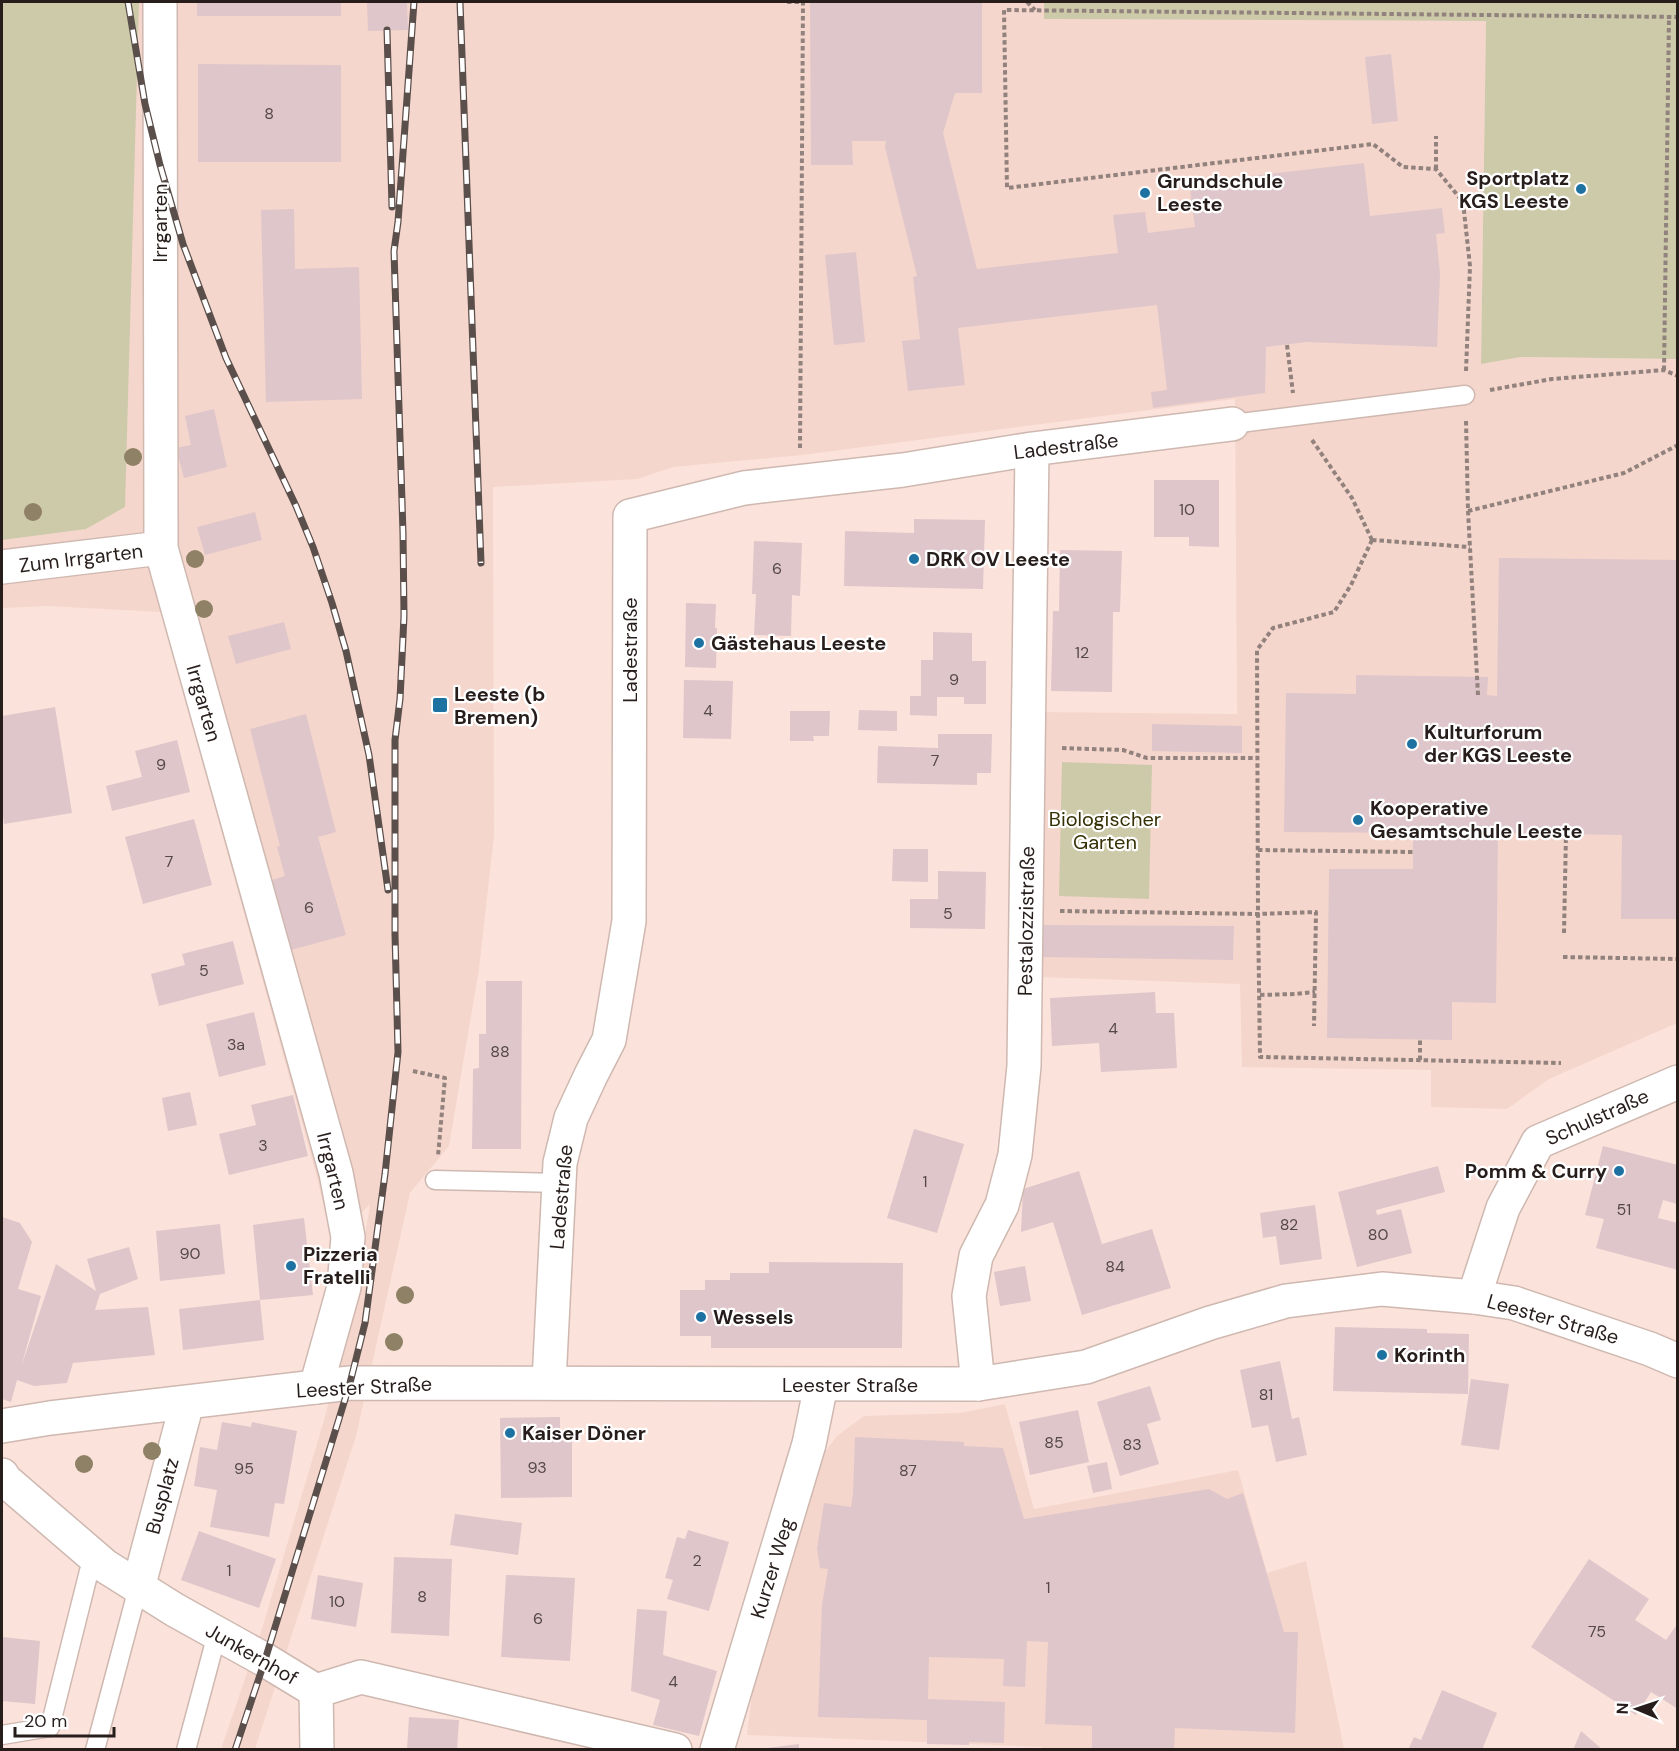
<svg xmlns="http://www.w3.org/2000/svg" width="1679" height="1751" font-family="'DM Sans',sans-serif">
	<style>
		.built { fill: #f5d6cc }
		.green { fill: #cdcaaa }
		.building { fill: #dfc6ca }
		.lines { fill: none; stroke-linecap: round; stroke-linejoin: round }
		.service-casing { stroke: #ceb8b0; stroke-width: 21 }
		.minor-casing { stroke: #ceb8b0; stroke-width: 36 }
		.tertiary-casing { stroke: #ceb8b0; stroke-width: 36 }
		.path { stroke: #92827d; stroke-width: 4; stroke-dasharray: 4.5 3; stroke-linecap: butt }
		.service { stroke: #fff; stroke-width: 18 }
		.minor { stroke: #fff; stroke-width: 33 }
		.tertiary { stroke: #fff; stroke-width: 33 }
		.rail-casing { stroke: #5b4f4b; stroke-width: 7 }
		.rail { stroke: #fff; stroke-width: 4.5; stroke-dasharray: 14; stroke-linecap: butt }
		.tree { fill: #8f8165 }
		.poi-dot { fill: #1e72a2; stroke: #fff; stroke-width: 2 }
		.labels { text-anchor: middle; stroke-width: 4.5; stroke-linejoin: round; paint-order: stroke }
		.number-label { font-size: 16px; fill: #554848 }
		.poi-label { font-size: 20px; font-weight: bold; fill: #271e1c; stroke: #fff; text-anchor: start }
		.street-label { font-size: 20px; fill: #271e1c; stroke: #fff }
		.park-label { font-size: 20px; fill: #363104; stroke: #fff }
	</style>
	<rect width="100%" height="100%" fill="#fbe3db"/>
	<path class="built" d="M2,2H1044V19L1486,21L1481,364L1521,357L1677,359V1023L1549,1079L1507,1109L1431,1107V1070L1242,1067L1240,984L1040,977L1038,712L1237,714L1235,399L802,455L673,467L637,479L493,487L494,836L479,969L449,1146L410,1193L356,1436L255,1749H221L262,1629L324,1420L355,1302L370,1204L333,1244L316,1174L161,612L47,606L2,608Z
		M1005,1404L1034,1509L1238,1470L1267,1573L1306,1561L1344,1749L1266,1750L1265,1748L1184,1750H1043L1042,1747L747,1735L757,1654L816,1464L837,1436L864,1416L960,1413Z"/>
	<path class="green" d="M2,2H139L125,507L86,529L2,540Z
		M1044,2H1677V359L1521,357L1481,364L1486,21L1044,19Z
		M1062,762L1152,765L1149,899L1059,896Z"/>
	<path class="building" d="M197,2H341V16H197Z
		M367,2H407L408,30L368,31Z
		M810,2H982V93H955L943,133L977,269L1118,253L1113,215L1145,212L1148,233L1195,227L1189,183L1364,163L1370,216L1442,208L1445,233L1436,234L1440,273L1437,347L1306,342L1266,347L1265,393L1153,408L1151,392L1167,390L1157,305L958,328L965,385L908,391L902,341L920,339L913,277L917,276L885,147L886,141H852L853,165H811Z
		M1391,54L1398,121L1372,124L1365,57Z
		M198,64L341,65V162H198Z
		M294,209L295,269L359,267L362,399L266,402L261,210Z
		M856,252L865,342L834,345L825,255Z
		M214,409L227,467L184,478L176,448L191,445L185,416Z
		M1154,480H1219V547L1189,546V537H1154Z
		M255,512L262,540L205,555L197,527Z
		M914,519L985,520L983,589L844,586L845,531L914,533Z
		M754,541L802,543L800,596L792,595L791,636L754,635L756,594H752Z
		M1060,550L1122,551L1120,612H1113L1112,692L1051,691L1053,611H1059Z
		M1499,558L1678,560V919H1621L1622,835L1498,833L1496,1003L1452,1002V1040L1327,1038L1329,869H1413V833L1284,832L1286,693L1356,694V675L1488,677L1487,695L1497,696Z
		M686,603L716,604L715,628H717L716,668L685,667Z
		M284,622L291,649L236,664L228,636Z
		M933,632L972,633V661H986V704H964V697H937V716L910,715V696H921V660H933Z
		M684,680L733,681L731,739L683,738Z
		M55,707L72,813L4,824L2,805V716Z
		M859,710L897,711V731L858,730Z
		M790,711H830L829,736H813L814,741H790Z
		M306,714L336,832L318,837L346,935L291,950L272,880L285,876L277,847L280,846L250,729Z
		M1152,724L1242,726V753L1152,751Z
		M938,734H992L991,773H977V785L877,783L878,746L938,748Z
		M177,740L190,792L112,811L106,786L142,777L135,751Z
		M194,819L212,885L143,904L125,837Z
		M893,849H928V882L892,881Z
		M938,871L986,872L985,929L910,928V899H938Z
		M1040,925L1234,926L1233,960L1040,957Z
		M233,941L244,984L159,1006L151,974L185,965L182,954Z
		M486,981H522L521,1149H472L473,1069L479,1068V1034H486Z
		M1155,992L1156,1013H1174L1177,1068L1101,1072L1099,1043L1052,1046L1050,998Z
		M254,1012L266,1065L219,1077L206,1024Z
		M190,1092L197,1125L168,1131L162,1098Z
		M293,1095L308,1156L229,1175L219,1134L256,1125L251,1105Z
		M914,1129L964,1144L937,1233L887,1218Z
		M1603,1146L1678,1165L1677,1204L1663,1200L1658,1218L1678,1223V1270L1596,1248L1604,1219L1585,1215Z
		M1438,1166L1445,1192L1376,1210L1377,1215L1401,1209L1412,1253L1357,1267L1338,1192Z
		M1079,1171L1102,1244L1152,1229L1171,1288L1082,1315L1053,1222L1021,1232L1023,1189Z
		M1315,1205L1322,1259L1280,1265L1276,1236L1263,1238L1260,1213Z
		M2,1217L20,1223L32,1242L18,1289L41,1296L21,1367L56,1264L96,1291L87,1259L129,1247L138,1279L100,1294L95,1310L148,1307L155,1355L73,1363L67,1383L34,1386L17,1380L11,1402L2,1399Z
		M304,1218L313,1295L260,1300L264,1340L183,1350L179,1309L260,1300L253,1225Z
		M220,1224L225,1274L160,1281L156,1231Z
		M769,1262L903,1263L902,1348H711V1336H680V1290H705V1280H730V1273H769Z
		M1025,1266L1031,1301L1000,1306L994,1272Z
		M1335,1327L1427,1329V1333L1469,1334L1468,1394L1333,1391Z
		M1280,1361L1292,1419L1299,1417L1307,1455L1276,1462L1268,1425L1252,1428L1240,1370Z
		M1471,1379L1509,1384L1499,1450L1461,1445Z
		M1150,1386L1161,1420L1147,1424L1159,1464L1120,1476L1097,1402Z
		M1078,1410L1089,1462L1030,1475L1019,1422Z
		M560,1417V1436H572V1497L501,1498L500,1418Z
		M222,1422L251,1427L252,1422L297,1431L284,1504L275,1503L269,1537L210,1527L217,1490L194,1486L200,1447L217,1450Z
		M855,1437L964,1442V1446L1003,1448L1024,1519L1209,1489L1227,1499L1243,1493L1284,1632H1298L1295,1733L1175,1728L1174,1750H1092V1726L1045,1724L1048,1642L1027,1641L1025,1687L1003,1686L1004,1659L929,1657L928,1699L1005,1702L1004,1743L969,1742V1745L927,1744V1720L818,1717L822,1605L828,1569L820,1568L817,1549L824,1503L851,1507L853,1494Z
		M1107,1462L1112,1489L1093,1493L1087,1466Z
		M455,1514L522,1523L518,1555L450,1545Z
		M688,1530L729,1542L709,1611L667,1599L673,1580L665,1578L677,1537L685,1539Z
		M199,1531L276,1559L259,1608L181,1580Z
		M394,1557L452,1559L449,1636L391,1633Z
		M1589,1559L1649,1599L1635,1620L1666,1640L1678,1623V1709L1651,1692L1636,1715L1531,1647Z
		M318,1575L363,1583L356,1627L311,1619Z
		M506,1575L575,1578L570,1661L501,1657Z
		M637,1609L667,1611L663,1655L717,1671L699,1736L653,1725L660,1700L631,1691Z
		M2,1637L40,1641L35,1704L2,1701Z
		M1442,1690L1497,1713L1482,1750H1408L1414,1737L1421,1740Z
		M409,1717L459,1720L457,1750H407Z
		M1581,1731L1603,1750H1573Z
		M799,1744V1750H767V1748Z"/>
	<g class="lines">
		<defs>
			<path id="service" d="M1232,424L1465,395
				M435,1180L559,1183
				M2,1735L50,1727L89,1571L95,1558
				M95,1750L138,1588
				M186,1750L217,1634"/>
			<path id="minor" d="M160,2L161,548L336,1173L348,1237L344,1287L316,1387
				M2,567L161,548
				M1474,1297L1503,1208L1538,1142L1678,1082
				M549,1382L560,1163L571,1118L591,1075L609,1040L629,921L630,516L744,488L903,470L1032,449L1232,424
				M978,1384L969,1296L976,1256L1002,1205L1015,1155L1024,1066L1032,449
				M2,1475L5,1480L105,1566L175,1610L265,1660L316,1691L317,1750
				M138,1588L187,1403
				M316,1691L361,1677L675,1750
				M717,1750L809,1444L821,1385"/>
			<path id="tertiary" d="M2,1426L50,1418L350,1383L978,1384L1086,1367L1210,1323L1286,1301L1382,1289L1474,1297L1514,1303L1650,1349L1678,1361"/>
		</defs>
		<use href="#service" class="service-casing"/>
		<use href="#minor" class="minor-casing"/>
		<use href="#tertiary" class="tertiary-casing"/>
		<path class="path" d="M787,2H803
			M1027,2L1035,10
			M1436,169V136
			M1287,345L1293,393
			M1664,370L1669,17
			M1466,371L1470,266L1463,202L1436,169L1403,167L1373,144L1007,188L1004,10L1678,17
			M1490,390L1552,379L1664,370L1678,376
			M1466,421L1468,511L1478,695
			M1312,440L1352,498L1372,540
			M800,448L803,2
			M1468,511L1624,473L1678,445
			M1372,540L1351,585L1334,612L1273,628L1257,650L1258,914L1260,1057L1561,1063
			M1372,540L1470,547
			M1062,748L1123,750L1147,758H1257
			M1258,850L1413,852
			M1060,911L1258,914L1316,912L1314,1026
			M1564,933L1566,834
			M1563,957L1678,959
			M1260,995L1295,994L1315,992
			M1420,1060V1039
			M413,1071L445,1078L438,1156"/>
		<use href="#service" class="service"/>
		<use href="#minor" class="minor"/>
		<use href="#tertiary" class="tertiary"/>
		<defs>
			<path id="rail" d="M128,2L145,104L160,165L183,244L226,358L296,506L313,547L332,603L346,651L369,755L388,890
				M460,2L481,563
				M387,30L392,207
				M235,1750L265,1660L350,1383L365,1323L385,1174L398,1052L395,934V740L400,699L404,616L403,533L394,251L398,222L414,2"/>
		</defs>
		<use href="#rail" class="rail-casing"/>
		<use href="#rail" class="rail"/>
	</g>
	<g class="tree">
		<circle cx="133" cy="457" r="9"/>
		<circle cx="33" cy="512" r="9"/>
		<circle cx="195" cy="559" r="9"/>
		<circle cx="204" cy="609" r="9"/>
		<circle cx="405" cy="1295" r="9"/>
		<circle cx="394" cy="1342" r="9"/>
		<circle cx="152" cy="1451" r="9"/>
		<circle cx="84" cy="1464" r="9"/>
	</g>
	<g class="poi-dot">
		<circle cx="1581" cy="189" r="6"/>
		<circle cx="1145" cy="193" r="6"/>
		<circle cx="914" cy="559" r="6"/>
		<circle cx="699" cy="643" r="6"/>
		<rect x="432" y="697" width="16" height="16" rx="3"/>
		<circle cx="1412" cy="744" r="6"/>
		<circle cx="1358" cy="820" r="6"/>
		<circle cx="1619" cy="1171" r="6"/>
		<circle cx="291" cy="1266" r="6"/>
		<circle cx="701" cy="1317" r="6"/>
		<circle cx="1382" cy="1355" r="6"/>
		<circle cx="510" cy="1433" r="6"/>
	</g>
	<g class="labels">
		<g class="number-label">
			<text x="269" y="119">8</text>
			<text x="1187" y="515">10</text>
			<text x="777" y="574">6</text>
			<text x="1082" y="658">12</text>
			<text x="954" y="685">9</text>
			<text x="708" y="716">4</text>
			<text x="935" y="766">7</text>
			<text x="161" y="770">9</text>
			<text x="169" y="867">7</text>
			<text x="309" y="913">6</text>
			<text x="948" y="919">5</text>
			<text x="204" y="976">5</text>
			<text x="1113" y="1034">4</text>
			<text x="236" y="1050">3a</text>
			<text x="500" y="1057">88</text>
			<text x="263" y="1151">3</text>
			<text x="925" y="1187">1</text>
			<text x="1624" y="1215">51</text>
			<text x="1289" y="1230">82</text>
			<text x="1378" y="1240">80</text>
			<text x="190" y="1259">90</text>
			<text x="1115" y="1272">84</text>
			<text x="1266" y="1400">81</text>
			<text x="1054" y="1448">85</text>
			<text x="1132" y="1450">83</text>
			<text x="537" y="1473">93</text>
			<text x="244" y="1474">95</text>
			<text x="908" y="1476">87</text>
			<text x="697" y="1566">2</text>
			<text x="229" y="1576">1</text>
			<text x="1048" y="1593">1</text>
			<text x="422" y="1602">8</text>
			<text x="337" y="1607">10</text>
			<text x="538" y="1624">6</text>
			<text x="1597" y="1637">75</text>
			<text x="673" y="1687">4</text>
		</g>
		<g class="poi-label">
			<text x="1569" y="185" text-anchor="end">Sportplatz<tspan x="1569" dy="23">KGS Leeste</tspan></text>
			<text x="1157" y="188">Grundschule<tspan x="1157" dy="23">Leeste</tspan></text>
			<text x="926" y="566">DRK OV Leeste</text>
			<text x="711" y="650">Gästehaus Leeste</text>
			<text x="454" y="701">Leeste (b<tspan x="454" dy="23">Bremen)</tspan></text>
			<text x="1424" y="739">Kulturforum<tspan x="1424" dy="23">der KGS Leeste</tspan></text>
			<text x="1370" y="815">Kooperative<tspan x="1370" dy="23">Gesamtschule Leeste</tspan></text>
			<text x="1607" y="1178" text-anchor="end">Pomm &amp; Curry</text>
			<text x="303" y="1261">Pizzeria<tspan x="303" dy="23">Fratelli</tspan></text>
			<text x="713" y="1324">Wessels</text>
			<text x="1394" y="1362">Korinth</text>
			<text x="522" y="1440">Kaiser Döner</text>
		</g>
		<g class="street-label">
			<text transform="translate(160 223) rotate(-90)" y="7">Irrgarten</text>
			<text transform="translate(1066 446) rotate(-7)" y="7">Ladestraße</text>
			<text transform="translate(81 558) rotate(-7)" y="7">Zum Irrgarten</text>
			<text transform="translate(630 650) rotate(-90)" y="7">Ladestraße</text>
			<text transform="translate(204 703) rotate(74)" y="7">Irrgarten</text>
			<text transform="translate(1026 921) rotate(-89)" y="7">Pestalozzistraße</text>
			<text transform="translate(1597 1117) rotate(-24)" y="7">Schulstraße</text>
			<text transform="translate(333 1171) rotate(76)" y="7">Irrgarten</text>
			<text transform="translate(561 1197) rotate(-85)" y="7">Ladestraße</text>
			<text transform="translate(1553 1319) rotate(16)" y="7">Leester Straße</text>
			<text x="850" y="1392">Leester Straße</text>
			<text transform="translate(364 1387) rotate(-3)" y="7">Leester Straße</text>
			<text transform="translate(162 1496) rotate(-75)" y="7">Busplatz</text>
			<text transform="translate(772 1568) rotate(-73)" y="7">Kurzer Weg</text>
			<text transform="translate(252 1654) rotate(30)" y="7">Junkernhof</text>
		</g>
		<g class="park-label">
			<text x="1105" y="826">Biologischer<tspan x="1105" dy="23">Garten</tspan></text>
		</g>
	</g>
	<rect width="1679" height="1751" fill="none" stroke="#271e1c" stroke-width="6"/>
	<g transform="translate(1637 1709) rotate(272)" stroke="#ffffff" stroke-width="4.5" paint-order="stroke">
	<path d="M0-4.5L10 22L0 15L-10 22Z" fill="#271e1c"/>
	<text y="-9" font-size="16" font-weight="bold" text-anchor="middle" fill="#271e1c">N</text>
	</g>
	<path d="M15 1727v9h99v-9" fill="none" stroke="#271e1c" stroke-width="3"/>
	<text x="24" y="1727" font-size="18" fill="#271e1c" stroke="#ffffff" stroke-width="4.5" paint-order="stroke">20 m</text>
</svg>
